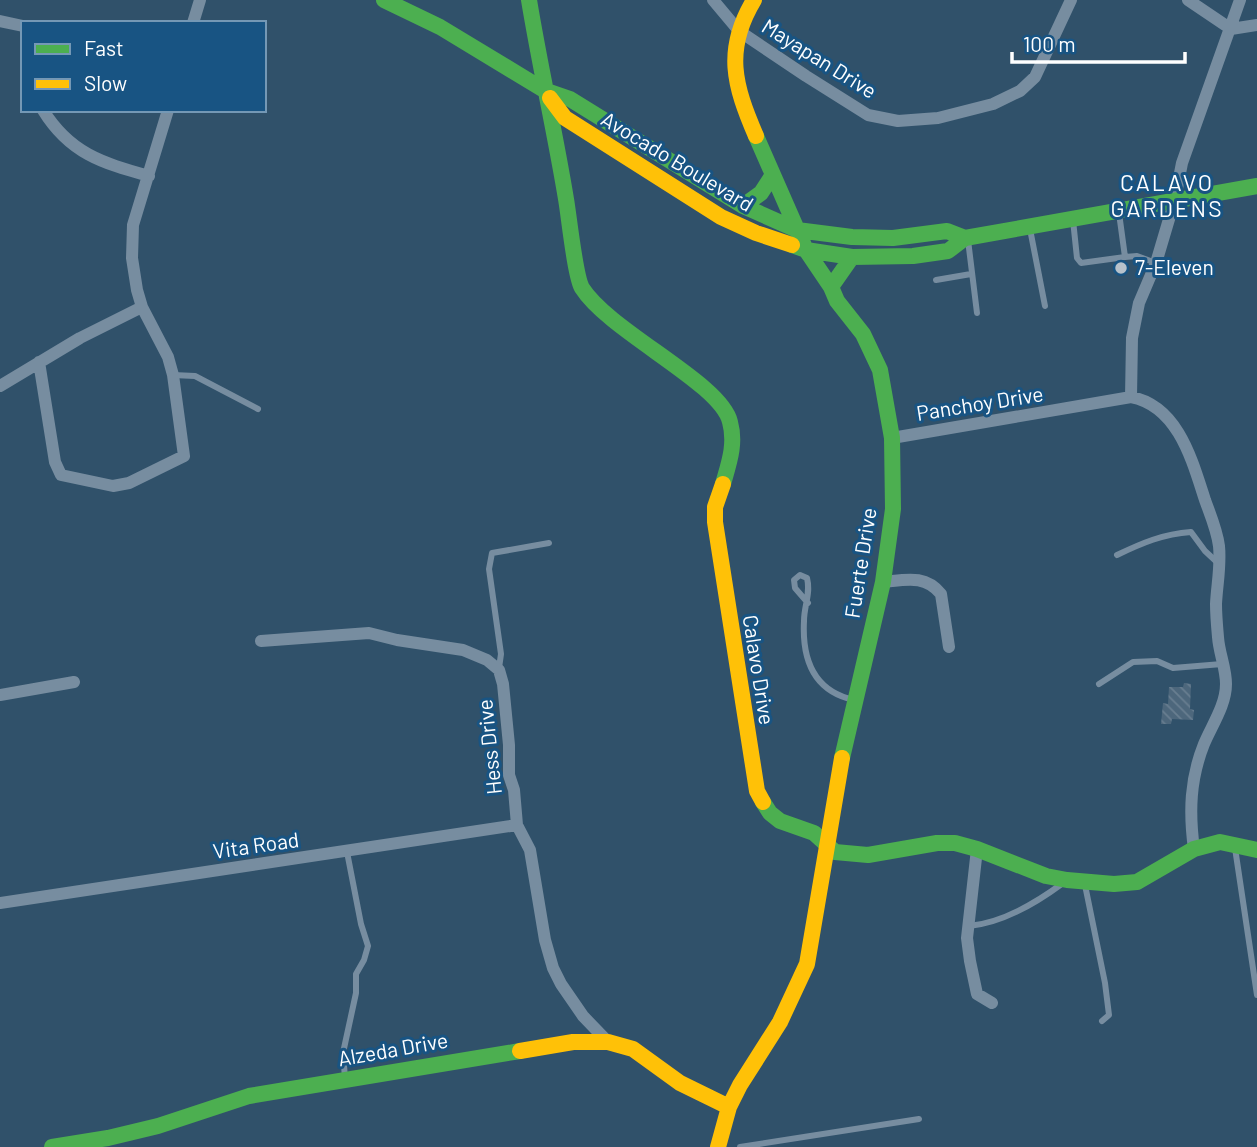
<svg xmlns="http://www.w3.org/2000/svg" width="1257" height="1147" font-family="Barlow,sans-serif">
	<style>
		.building { fill: url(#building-back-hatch) }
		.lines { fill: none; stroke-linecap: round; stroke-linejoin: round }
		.lane { stroke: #778da0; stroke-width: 6 }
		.street { stroke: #778da0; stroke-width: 12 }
		.fast { stroke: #4caf50; stroke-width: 16 }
		.slow { stroke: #ffc107; stroke-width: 16 }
		.poi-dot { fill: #b7c2cb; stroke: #185483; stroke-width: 2.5 }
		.labels { text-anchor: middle; stroke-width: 6; stroke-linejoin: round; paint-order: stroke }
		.street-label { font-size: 21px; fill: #fff; stroke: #185483 }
		.poi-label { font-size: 21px; fill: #fff; stroke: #185483; text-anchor: start }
		.neighbourhood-label { font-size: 23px; letter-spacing: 2px; fill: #fff; stroke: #185483 }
	</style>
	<defs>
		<pattern id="building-back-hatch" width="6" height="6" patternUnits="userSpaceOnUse" patternTransform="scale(1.75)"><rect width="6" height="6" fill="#4d677c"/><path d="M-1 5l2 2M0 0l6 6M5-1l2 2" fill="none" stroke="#687e90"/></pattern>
	</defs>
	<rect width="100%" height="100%" fill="#30516a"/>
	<path class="building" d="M1184,683L1191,684L1190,709L1194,710L1193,720L1172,719L1171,724H1161L1163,703L1168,704L1169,687H1183Z"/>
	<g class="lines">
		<path class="lane" d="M1073,220L1077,258L1081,263L1125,257L1119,213
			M1030,229L1045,306
			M968,240L977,313
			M1125,257L1137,256L1156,263
			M936,280L971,274
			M173,375L195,376L258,409
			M1117,555C1142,543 1163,534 1191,532L1205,551L1219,564
			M808,603L795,588L794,580L800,575L807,578C811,594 804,605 804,621C802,659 813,691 854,700
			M499,668L501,654L489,569L492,553L549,543
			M1099,684L1133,662L1157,661L1173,668L1222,664
			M1235,848L1257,995
			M1085,885L1105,983L1109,1015L1102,1021
			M969,926C1003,923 1036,903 1063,883
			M345,1078L343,1053L356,993V974L364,960L368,946L361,924L347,852
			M740,1147L919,1119"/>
		<path class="street" d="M713,0L739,31L806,76L868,115L898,121L938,118L993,104L1020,91L1035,77L1071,0
			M1188,0L1231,29L1257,25
			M0,21L23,26
			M193,23L200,0
			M43,110C70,154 103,163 149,176
			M39,362L55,462L61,475L113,486L129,483L184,456L173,375L168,357L142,307L137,290L132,258L133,225L168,110
			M0,386L80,338L142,307
			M1131,397L1132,338L1139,303L1156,263L1175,199L1182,163L1240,0
			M892,438L1131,397C1178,406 1192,460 1205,500C1210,514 1217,530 1219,546C1221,566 1217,584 1216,604C1216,615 1217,626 1218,637C1219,653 1226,668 1226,684C1226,705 1212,725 1204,744C1190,779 1189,812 1194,849
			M883,582C905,580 925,574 941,594L949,647
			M261,641L369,633L397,640L463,650L487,660L499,670L503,684L509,745V775L514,790L517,825L530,850L545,940L553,968L561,984L583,1016L608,1042
			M0,695L74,682
			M977,849L967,938L970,961L977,994L992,1003
			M0,903L517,825"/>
		<path class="fast" d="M384,0L440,27L544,90L570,99L743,206L797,230L852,237L893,238L947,231L965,238
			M529,0C540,67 555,132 566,199C569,216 575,276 582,288C610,332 721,383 730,422C736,444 729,463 723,484
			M756,136L806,250L831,287L837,301L863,334L880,370L892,438L893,509L883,582L842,758
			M743,206L761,193L772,176
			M792,245L806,250L852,257L913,256L948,251L965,238L1257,186
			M831,287L852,257
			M763,802L770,813L780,821L814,833L835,852L868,855L937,843H955L977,849L1046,876L1067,880L1114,884L1137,882L1194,849L1220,842L1257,850
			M52,1147L108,1138L158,1126L249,1096L520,1051"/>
		<path class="slow" d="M754,0C724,50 734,85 756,136
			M550,98L565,118L721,217L756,233L792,245
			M723,484L715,507V522L757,791L763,802
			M520,1051L573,1042H608L633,1049L680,1083L729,1107
			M718,1147L729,1107L740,1085L780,1022L807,964L842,758"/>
	</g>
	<circle class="poi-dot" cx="1121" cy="268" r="7"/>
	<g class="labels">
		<g class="street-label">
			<text transform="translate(819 59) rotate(32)" y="7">Mayapan Drive</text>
			<text transform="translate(677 162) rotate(31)" y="7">Avocado Boulevard</text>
			<text transform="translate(980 404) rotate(-9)" y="7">Panchoy Drive</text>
			<text transform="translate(861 563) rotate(-81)" y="7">Fuerte Drive</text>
			<text transform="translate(758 670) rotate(81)" y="7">Calavo Drive</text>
			<text transform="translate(490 747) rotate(-96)" y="7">Hess Drive</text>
			<text transform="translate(256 846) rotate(-8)" y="7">Vita Road</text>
			<text transform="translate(393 1050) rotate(-10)" y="7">Alzeda Drive</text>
		</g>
		<g class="poi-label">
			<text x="1135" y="275">7-Eleven</text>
		</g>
		<g class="neighbourhood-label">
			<text x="1167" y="191">CALAVO<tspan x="1167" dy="26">GARDENS</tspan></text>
		</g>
	</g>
	<rect x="21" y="21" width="245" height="91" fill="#185483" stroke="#7498b5" stroke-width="2"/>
	<rect x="35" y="44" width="35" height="10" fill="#4caf50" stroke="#7498b5" stroke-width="2"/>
	<text x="84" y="56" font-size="21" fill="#ffffff">Fast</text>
	<rect x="35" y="79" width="35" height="10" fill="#ffc107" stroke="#7498b5" stroke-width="2"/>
	<text x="84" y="91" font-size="21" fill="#ffffff">Slow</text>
	<path d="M1012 52v10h173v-10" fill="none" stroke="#ffffff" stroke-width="3.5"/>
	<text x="1023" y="52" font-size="21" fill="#ffffff" stroke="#185483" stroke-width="5" paint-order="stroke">100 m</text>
</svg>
